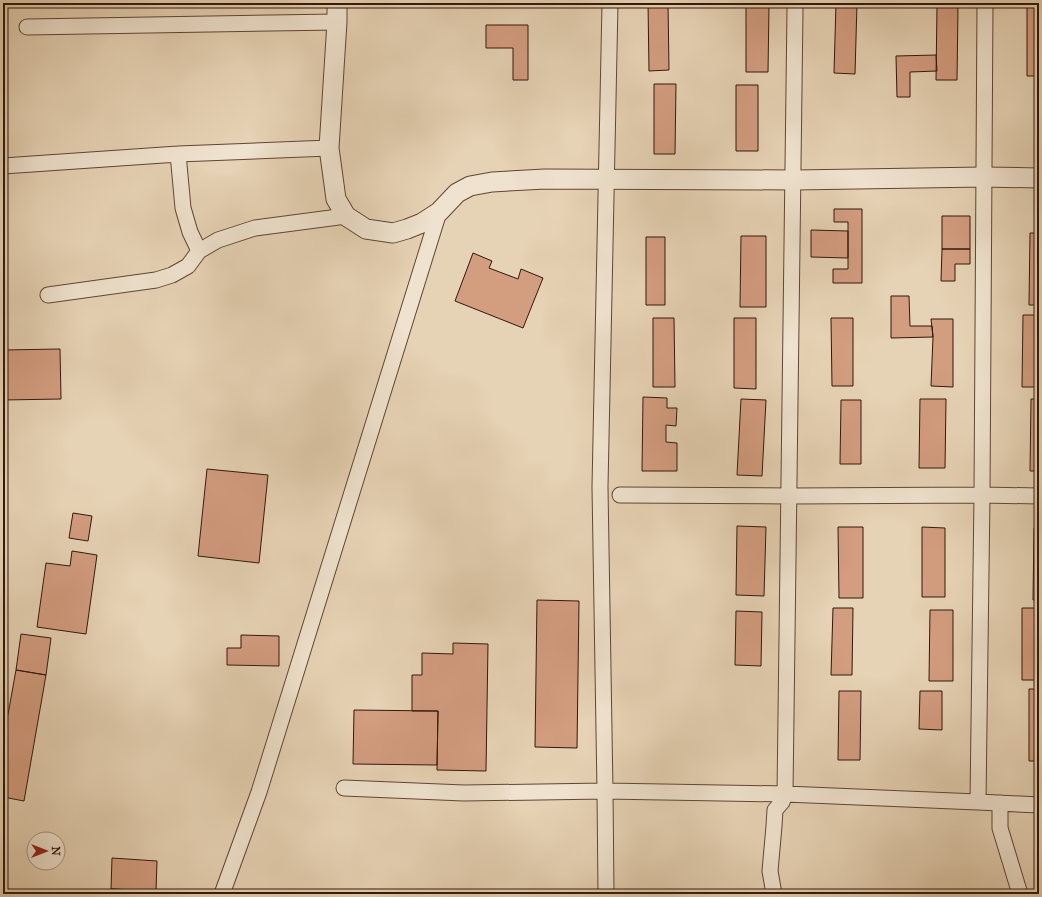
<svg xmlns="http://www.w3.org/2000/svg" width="1042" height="897" font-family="'IM FELL Great Primer',serif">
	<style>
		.building { fill: #d39d80; stroke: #33180b }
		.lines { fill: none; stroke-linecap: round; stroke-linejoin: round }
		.minor-casing { stroke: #604635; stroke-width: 17 }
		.tertiary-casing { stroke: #604635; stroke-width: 21 }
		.minor { stroke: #efe2ce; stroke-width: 15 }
		.tertiary { stroke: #efe2ce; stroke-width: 19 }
	</style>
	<rect width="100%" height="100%" fill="#e6d2b4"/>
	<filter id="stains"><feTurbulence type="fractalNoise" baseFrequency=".005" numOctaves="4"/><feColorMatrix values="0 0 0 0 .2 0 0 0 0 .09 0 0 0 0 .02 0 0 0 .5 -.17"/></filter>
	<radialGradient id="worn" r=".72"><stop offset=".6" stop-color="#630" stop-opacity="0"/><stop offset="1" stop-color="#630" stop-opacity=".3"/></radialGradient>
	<path class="building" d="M648,3H668L669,70L649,71Z
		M836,3H857L855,74L834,73Z
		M746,4H769L768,72H746Z
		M1027,4H1039V76H1027Z
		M937,6L958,7L957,80H936Z
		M486,25H528V80H513V48H486Z
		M936,55L937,71L910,72V97H897L896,56Z
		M654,84H676L675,154H654Z
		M736,85H758V151H736Z
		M1035,88H1039V159H1035Z
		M834,209H862V283H833V269H848V222H834Z
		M942,216H970V249H942Z
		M811,230L848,231V258L811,257Z
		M1030,233H1039V305H1029Z
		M741,236H766V307H740Z
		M646,237H665V305H646Z
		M942,249H970V264H955V281H941Z
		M473,253L492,261L489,268L518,279L521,269L543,278L523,328L455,301Z
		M891,296H909L910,326H932L933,337L891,338Z
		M1023,315H1039V387H1022Z
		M653,318H674L675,387H653Z
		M734,318H756V389L734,388Z
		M831,318H853V386H832Z
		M931,319H953V387L931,386L933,337Z
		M60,349L61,399L3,400V350Z
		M643,397L667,398V408H677L676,426L666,425V442L677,443V471H642Z
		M741,399L766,400L762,476L737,475Z
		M920,399H946L945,468H919Z
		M1031,399H1039V471H1030Z
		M841,400H861V464H840Z
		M207,469L268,475L259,563L198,556Z
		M73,513L92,516L88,541L69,538Z
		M737,526L766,527L764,596L736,595Z
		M838,527H863V598H839Z
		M922,527L945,528V597H922Z
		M1034,528H1039V600H1033Z
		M72,551L97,555L86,634L37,627L46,563L70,566Z
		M537,600L579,601L577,748L535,747Z
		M833,608H853L852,675H831Z
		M1022,608H1039V680H1022Z
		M930,610H953V681H929Z
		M736,611L762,612L761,666L735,665Z
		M21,634L51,638L46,675L16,670Z
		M241,635L279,636V666L227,665V648H241Z
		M453,643L488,644L486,771L437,770L438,711H412V675H422V653L453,654Z
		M16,670L46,675L24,801L3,797V742Z
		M1029,689H1039V761H1029Z
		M839,691H861L860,760H838Z
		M920,691H942V730L919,729Z
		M354,710L438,711L437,765L353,764Z
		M112,858L157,861L156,891L111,889Z
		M111,889L156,891L155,894H111Z"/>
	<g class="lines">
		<defs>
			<path id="minor" d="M27,27L337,22
				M178,154L183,208L190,232L199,251
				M3,166L178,154L329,148
				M48,295L156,280L172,275L188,266L199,251L218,240L255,228L346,216
				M620,495L791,496L982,495L1039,496
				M344,788L464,793L605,791L785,794L978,802L1039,805
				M978,802L982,495L985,3
				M1000,803V828L1020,894
				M222,894L259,792L439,212
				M606,894L605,791L600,487L610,3
				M774,894L770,871L774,826L775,810L782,802L785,794C790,531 794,267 795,3"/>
			<path id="tertiary" d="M337,3V22L329,148L336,199L346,216L366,229L393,233L407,229L422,223L439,212L457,193L470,186L492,182L545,179L795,180L983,177L1039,178"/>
		</defs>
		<use href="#minor" class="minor-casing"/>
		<use href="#tertiary" class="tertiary-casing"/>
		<use href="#minor" class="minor"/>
		<use href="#tertiary" class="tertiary"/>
	</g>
	<rect width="1042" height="897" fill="none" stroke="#e6d2b4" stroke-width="16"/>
	<rect x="4" y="4" width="1034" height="889" fill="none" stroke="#33180b" stroke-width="2"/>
	<rect x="8" y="8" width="1026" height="881" fill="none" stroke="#33180b"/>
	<g transform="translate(46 851) rotate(90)"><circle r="19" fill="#efe2ce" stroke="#a49180"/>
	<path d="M0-3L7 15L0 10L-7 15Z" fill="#8f2418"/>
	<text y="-6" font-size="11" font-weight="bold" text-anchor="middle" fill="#33180b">N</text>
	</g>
	<rect width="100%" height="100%" filter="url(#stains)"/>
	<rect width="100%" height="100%" fill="url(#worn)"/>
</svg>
